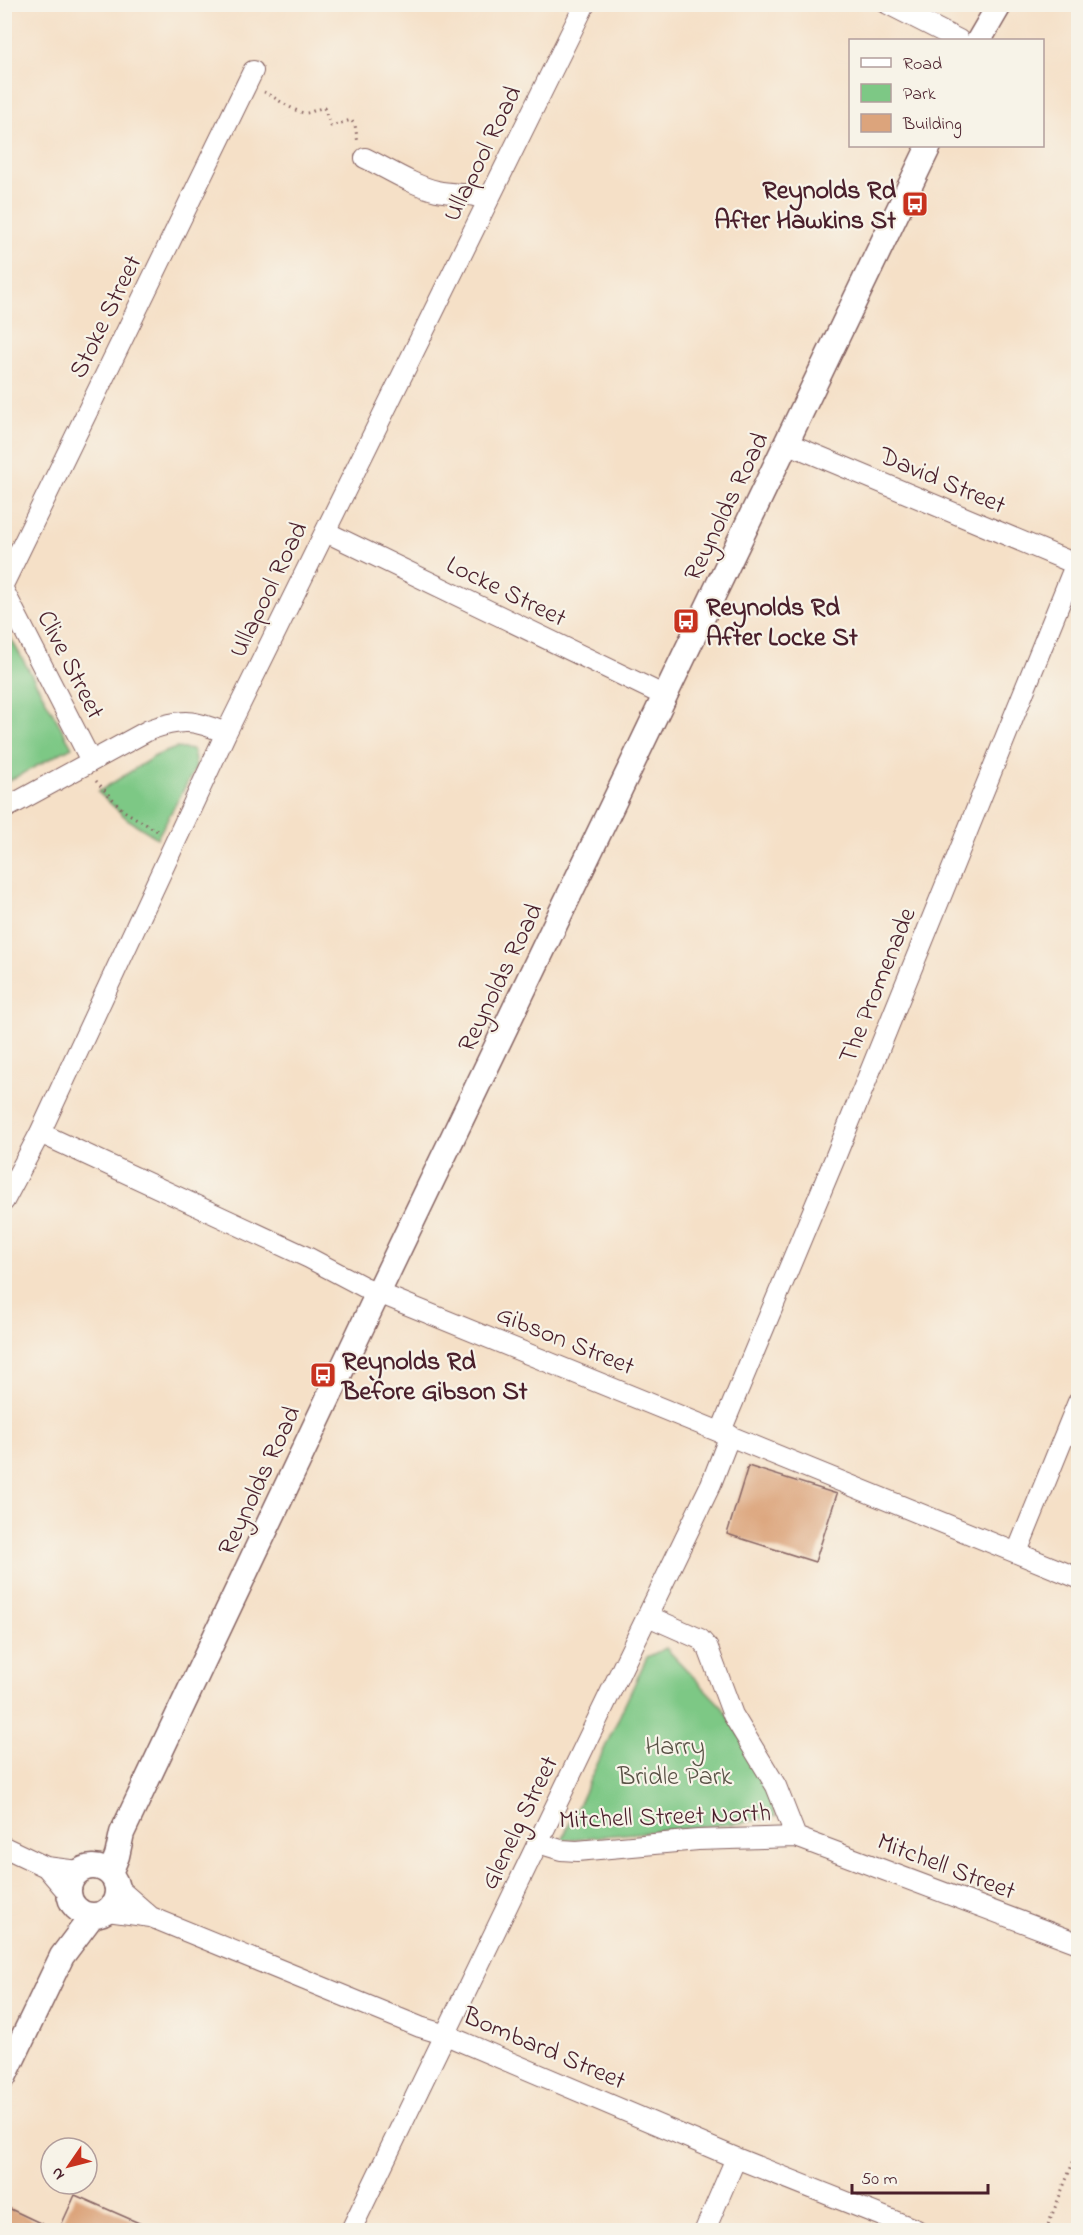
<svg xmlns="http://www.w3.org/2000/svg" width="1083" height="2235" font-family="'Indie Flower',sans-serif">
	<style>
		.green { fill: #7dc885; stroke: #647458; stroke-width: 1.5 }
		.building { fill: #dca47c }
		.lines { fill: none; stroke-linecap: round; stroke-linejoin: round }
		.minor-casing { stroke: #866362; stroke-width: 22 }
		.tertiary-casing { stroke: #866362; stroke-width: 27 }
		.path { stroke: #866362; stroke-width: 3; stroke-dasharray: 1.5 4.5; stroke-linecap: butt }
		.minor { stroke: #fff; stroke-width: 20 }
		.tertiary { stroke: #fff; stroke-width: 24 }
		.labels { text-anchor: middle; stroke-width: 4.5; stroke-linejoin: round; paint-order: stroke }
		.street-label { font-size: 26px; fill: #4a1f2b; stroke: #f7f3e8 }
		.poi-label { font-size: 26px; font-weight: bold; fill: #4a1f2b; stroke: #f7f3e8; text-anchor: start }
		.park-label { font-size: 26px; fill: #595246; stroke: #f7f3e8 }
	</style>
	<rect width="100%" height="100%" fill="#f7f3e8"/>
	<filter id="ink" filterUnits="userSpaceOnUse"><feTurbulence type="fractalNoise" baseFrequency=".0167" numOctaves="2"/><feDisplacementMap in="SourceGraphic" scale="12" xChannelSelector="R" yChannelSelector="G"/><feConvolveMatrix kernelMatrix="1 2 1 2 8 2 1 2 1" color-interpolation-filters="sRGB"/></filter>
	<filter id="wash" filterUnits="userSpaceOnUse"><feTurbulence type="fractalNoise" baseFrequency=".008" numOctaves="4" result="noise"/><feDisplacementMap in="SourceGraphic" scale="24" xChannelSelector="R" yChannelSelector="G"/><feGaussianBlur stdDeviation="1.35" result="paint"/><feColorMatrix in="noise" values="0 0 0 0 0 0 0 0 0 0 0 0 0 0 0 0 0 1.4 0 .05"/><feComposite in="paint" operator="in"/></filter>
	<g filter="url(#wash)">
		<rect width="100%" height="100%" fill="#f5e0c7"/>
		<path class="green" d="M4,626L72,747L5,783H4Z
			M176,748L193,750L196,767L157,838L127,819L98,792L155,756Z
			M666,1648L723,1708L757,1764L776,1816L742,1823L562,1840L647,1657Z"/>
		<g id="blocks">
			<path class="building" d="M748,1466L837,1494L815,1562L727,1534Z
				M75,2195L155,2230H59Z
				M4,2206L55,2230H4Z"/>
		</g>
	</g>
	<g filter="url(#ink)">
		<use href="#blocks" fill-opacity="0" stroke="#866362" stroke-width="1.5"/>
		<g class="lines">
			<defs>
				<path id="minor" d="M888,4L959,40
					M365,158C388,169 412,185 437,191C456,195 469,192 487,200
					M787,443L1078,565
					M326,532L665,696
					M4,583L253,71
					M4,591L91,761
					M4,809L149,730C183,718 194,720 226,733
					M40,1133L309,1258L364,1287L1078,1578
					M4,1201L40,1133L226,733L585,4
					M721,1431L835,1158L1078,558
					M1017,1552L1078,1402
					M648,1616L700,1639L708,1648L733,1715L776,1786L796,1837
					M538,1843L561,1850L577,1851L698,1840L796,1837L1078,1943
					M4,1847L46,1867L78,1871
					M46,1867L69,1894
					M118,1888L151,1917
					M108,1911L151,1917L420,2027L446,2035L736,2158L917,2230
					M351,2230L711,1484L730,1435
					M705,2230L736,2158"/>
				<path id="tertiary" d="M979,40L1000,4
					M69 1891a24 24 0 1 1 48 0a24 24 0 1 1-48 0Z
					M110,1873L117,1856L122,1833L378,1293L929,146
					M4,2077L62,1956L92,1916"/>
			</defs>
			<use href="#minor" class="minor-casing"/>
			<use href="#tertiary" class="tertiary-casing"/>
			<path class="path" d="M264,92C275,97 294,112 305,113C312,113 317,108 324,108L331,126L351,120L355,125L358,143
				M96,781L124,811L159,832
				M1046,2230L1078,2150"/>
			<use href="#minor" class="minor"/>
			<use href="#tertiary" class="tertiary"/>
		</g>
	</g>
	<defs>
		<symbol id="bus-square" viewBox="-11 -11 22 22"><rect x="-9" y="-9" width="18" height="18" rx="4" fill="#c8321e" stroke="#f7f3e8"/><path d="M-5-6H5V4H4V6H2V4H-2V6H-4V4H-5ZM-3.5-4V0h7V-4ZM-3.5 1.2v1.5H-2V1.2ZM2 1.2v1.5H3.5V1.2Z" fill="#fff"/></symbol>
	</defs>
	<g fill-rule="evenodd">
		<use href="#bus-square" x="900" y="189" width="30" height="30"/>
		<use href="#bus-square" x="671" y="606" width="30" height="30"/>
		<use href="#bus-square" x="308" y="1360" width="30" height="30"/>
	</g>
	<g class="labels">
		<g class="street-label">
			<text transform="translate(481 153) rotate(-64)" y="9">Ullapool Road</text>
			<text transform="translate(104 316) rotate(-64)" y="9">Stoke Street</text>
			<text transform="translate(943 479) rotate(23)" y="9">David Street</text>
			<text transform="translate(725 506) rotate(-64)" y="9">Reynolds Road</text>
			<text transform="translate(267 589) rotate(-64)" y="9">Ullapool Road</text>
			<text transform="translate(507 590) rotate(26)" y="9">Locke Street</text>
			<text transform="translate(72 664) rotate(63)" y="9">Clive Street</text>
			<text transform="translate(499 977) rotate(-64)" y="9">Reynolds Road</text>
			<text transform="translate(876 985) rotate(-68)" y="9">The Promenade</text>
			<text transform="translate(566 1339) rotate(22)" y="9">Gibson Street</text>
			<text transform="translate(258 1480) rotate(-65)" y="9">Reynolds Road</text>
			<text transform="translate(665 1815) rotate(-2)" y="9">Mitchell Street North</text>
			<text transform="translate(518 1822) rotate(-64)" y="9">Glenelg Street</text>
			<text transform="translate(947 1865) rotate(21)" y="9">Mitchell Street</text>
			<text transform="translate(545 2047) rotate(23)" y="9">Bombard Street</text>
		</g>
		<g class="poi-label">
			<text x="896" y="198" text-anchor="end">Reynolds Rd<tspan x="896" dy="30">After Hawkins St</tspan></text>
			<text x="706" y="615">Reynolds Rd<tspan x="706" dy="30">After Locke St</tspan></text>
			<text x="342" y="1369">Reynolds Rd<tspan x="342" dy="30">Before Gibson St</tspan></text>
		</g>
		<g class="park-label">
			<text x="675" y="1754">Harry<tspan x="675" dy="30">Bridle Park</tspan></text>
		</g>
	</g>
	<rect width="1083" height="2235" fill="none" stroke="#f7f3e8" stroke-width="24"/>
	<rect x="849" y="39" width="195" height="108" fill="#f7f3e8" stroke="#b29e9c" stroke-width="1.5"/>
	<rect x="861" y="58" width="30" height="9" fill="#ffffff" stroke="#b29e9c" stroke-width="1.5"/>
	<text x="903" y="69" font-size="18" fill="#4a1f2b">Road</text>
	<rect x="861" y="84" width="30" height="18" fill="#7dc885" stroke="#b29e9c" stroke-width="1.5"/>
	<text x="903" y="99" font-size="18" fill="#4a1f2b">Park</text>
	<rect x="861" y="114" width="30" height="18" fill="#dca47c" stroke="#b29e9c" stroke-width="1.5"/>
	<text x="903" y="129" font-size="18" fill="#4a1f2b">Building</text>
	<g transform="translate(69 2166) rotate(235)"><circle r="28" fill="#f7f3e8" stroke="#b29e9c" stroke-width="1.5"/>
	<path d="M0-4.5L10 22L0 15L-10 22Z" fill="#c8321e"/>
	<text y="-9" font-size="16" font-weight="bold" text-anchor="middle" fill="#4a1f2b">N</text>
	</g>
	<path d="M852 2184v9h136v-9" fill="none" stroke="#4a1f2b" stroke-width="3"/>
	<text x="861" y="2184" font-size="18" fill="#4a1f2b" stroke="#f7f3e8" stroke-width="4.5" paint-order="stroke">50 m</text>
</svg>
